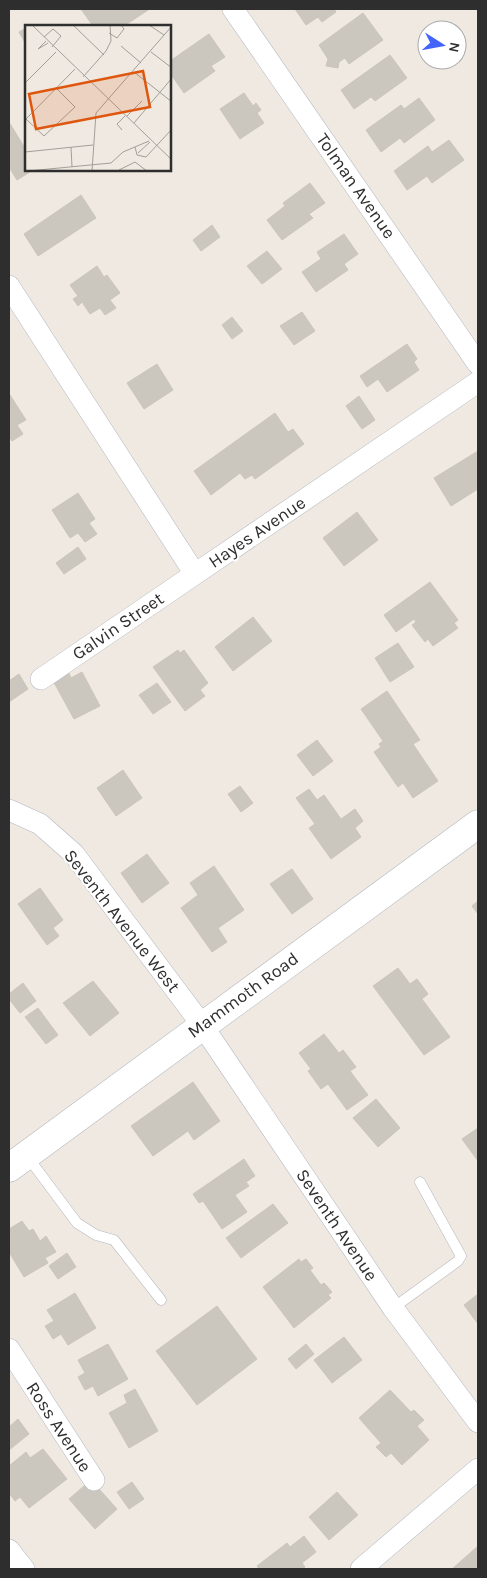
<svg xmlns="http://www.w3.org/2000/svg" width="487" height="1578" font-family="Karla,sans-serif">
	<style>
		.building { fill: #cbc7bf; stroke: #cbc5ba }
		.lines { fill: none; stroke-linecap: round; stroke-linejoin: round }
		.lane-casing { stroke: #b4b7c1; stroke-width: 11 }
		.street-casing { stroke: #b4b7c1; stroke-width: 22 }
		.secondary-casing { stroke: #b4b7c1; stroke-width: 29 }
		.lane { stroke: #fff; stroke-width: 10 }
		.street { stroke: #fff; stroke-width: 21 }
		.secondary { stroke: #fff; stroke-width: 28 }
		.labels { text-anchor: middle; stroke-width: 4; stroke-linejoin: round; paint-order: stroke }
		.street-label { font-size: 18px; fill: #2e2e2e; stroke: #fff }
		.inset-road { fill: none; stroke: #a29e99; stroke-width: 1 }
		.view { fill: #df570e; fill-opacity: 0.15; stroke: #df570e; stroke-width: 2.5 }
		.inset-edge { fill: none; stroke: #2e2e2e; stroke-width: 2.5 }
	</style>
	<rect width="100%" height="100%" fill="#efe9e1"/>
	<path class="building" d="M81,9H147L148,10L124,26H93Z
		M295,9H334L336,12L322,22L318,17L306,25Z
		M363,13L383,40L349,64L345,58L339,62L338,68L326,66L328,59L319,45Z
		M26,28V44L19,32Z
		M209,34L225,57L211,66L215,71L184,93L170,73V61Z
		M390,55L407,78L375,101L371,97L354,109L341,90Z
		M244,93L253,106L256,103L261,110L257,113L264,123L240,139L220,109Z
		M419,98L435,120L404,143L400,138L381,152L366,130L401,105L404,109Z
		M9,122L26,150V170H33L17,180L9,167Z
		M449,140L464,160L432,183L427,176L407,190L394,171L428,146L432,152Z
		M310,183L325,203L309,214L313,218L282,240L267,220L285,206L283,203Z
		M81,195L96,218L38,256L24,234Z
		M212,225L220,237L201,251L193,240Z
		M344,234L358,254L344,264L348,270L316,292L302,272L321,259L317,252Z
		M267,251L282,269L262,284L247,266Z
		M97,266L104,277L107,275L120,293L110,300L116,308L105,315L100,308L90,314L82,302L78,306L73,299L78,296L70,285Z
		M302,312L315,331L294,345L280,326Z
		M232,317L243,331L232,339L222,325Z
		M407,344L417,359L414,362L419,370L387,392L378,379L367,387L360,376Z
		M157,364L173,390L144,409L127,383Z
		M10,395L26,420L17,425L23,434L12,441L9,436Z
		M359,396L375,420L362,429L346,406Z
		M275,413L288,432L293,429L304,444L255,479L252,475L245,479L240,473L211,495L194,471Z
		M478,451V489L451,506L434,478Z
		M78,493L95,519L89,523L97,534L85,542L78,533L70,538L52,510Z
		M357,512L378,540L344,566L323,538Z
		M78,547L86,559L64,574L56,563Z
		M430,582L458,620L454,623L458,628L433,646L428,639L425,642L412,625L416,622L414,619L396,632L384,615Z
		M253,617L272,641L233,671L215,647Z
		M398,643L414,667L390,682L375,658Z
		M178,650L180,653L184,650L208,683L200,690L205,696L185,711L153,667Z
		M67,669L71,678L82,672L100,706L74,719L51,677Z
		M19,674L28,689L9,702V681Z
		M157,683L171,702L153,714L139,695Z
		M387,691L420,740L413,744L438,781L413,798L403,783L398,787L374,752L381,747L379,744L383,741L361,709Z
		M317,740L333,761L313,776L297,755Z
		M123,770L142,798L116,816L97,788Z
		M240,786L253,803L241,812L228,794Z
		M309,789L317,800L324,795L341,819L355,809L363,821L355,828L361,837L331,859L309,828L315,824L296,798Z
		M147,854L169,883L142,903L121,873Z
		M214,866L244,910L218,928L227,942L212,952L181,908L198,895L190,883Z
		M292,869L313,899L292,914L270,884Z
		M40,888L63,920L53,928L59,936L47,945L18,904Z
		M478,901V914L472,906Z
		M398,968L410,984L417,979L428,994L422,999L450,1037L424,1055L373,986Z
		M93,981L119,1013L90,1036L63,1003Z
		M23,983L36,1001L20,1013L9,999V994Z
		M38,1008L58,1035L46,1044L25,1017Z
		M324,1034L339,1053L343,1050L356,1067L350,1071L368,1095L347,1110L328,1084L321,1089L308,1071L311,1069L299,1053Z
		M193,1082L220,1121L194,1140L188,1131L153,1156L131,1126Z
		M376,1099L400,1128L378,1147L353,1118Z
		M478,1128V1161L462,1139Z
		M244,1159L255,1176L246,1182L249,1186L235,1195L247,1212L222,1229L203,1201L199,1203L193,1194Z
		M273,1204L288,1223L241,1258L226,1238Z
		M22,1221L29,1231L33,1229L40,1241L46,1236L56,1252L45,1258L48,1263L24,1277L9,1252V1229Z
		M67,1253L76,1267L58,1279L49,1266Z
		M299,1259L301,1262L306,1259L313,1268L310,1270L321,1285L324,1283L332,1292L328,1295L331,1298L294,1328L263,1287Z
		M75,1293L96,1328L68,1345L61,1334L53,1339L45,1326L54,1321L47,1310Z
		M478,1294V1324L464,1305Z
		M217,1306L257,1359L197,1405L156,1351Z
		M344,1337L362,1360L332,1383L314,1360Z
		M108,1344L128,1379L98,1396L93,1386L85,1390L78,1377L85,1373L78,1360Z
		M306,1344L314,1354L296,1369L288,1359Z
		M135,1389L158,1431L129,1448L109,1413L127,1403L124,1395Z
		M390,1390L411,1412L414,1410L424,1420L417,1426L429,1440L402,1465L391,1453L386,1457L376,1447L381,1443L359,1418Z
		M18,1419L29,1434L9,1450V1427Z
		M43,1449L67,1479L29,1508L20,1497L15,1501L9,1493V1466L26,1452L30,1458Z
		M91,1480L117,1509L95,1529L69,1499Z
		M132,1482L144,1499L129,1509L117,1492Z
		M337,1492L358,1515L329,1540L309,1517Z
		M304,1536L316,1552L302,1563L305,1567L303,1569H259L257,1566L287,1543L290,1547Z
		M478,1546V1569H452Z"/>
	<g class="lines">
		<defs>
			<path id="lane" d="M27,1156L77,1223L96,1235L114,1240L161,1300
				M393,1308L458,1261L461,1256L420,1182"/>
			<path id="street" d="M233,9L478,364
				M9,286L195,574L478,382
				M41,679L195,574
				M9,810L40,824L74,854L202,1025L393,1308L478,1422
				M9,1349L94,1480
				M9,1550L24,1569
				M361,1569L478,1469"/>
			<path id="secondary" d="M9,1168L478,824"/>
		</defs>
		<use href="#lane" class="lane-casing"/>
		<use href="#street" class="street-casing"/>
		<use href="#secondary" class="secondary-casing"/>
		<use href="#lane" class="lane"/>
		<use href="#street" class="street"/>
		<use href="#secondary" class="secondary"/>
	</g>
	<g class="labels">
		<g class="street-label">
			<text transform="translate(356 186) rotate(55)" y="6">Tolman Avenue</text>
			<text transform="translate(257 532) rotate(-34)" y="6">Hayes Avenue</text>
			<text transform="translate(118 626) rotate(-34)" y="6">Galvin Street</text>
			<text transform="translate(122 921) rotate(52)" y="6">Seventh Avenue West</text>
			<text transform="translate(243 995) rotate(-36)" y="6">Mammoth Road</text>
			<text transform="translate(337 1225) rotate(56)" y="6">Seventh Avenue</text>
			<text transform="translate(59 1427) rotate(57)" y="6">Ross Avenue</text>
		</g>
	</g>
	<g transform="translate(25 25)">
		<rect width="146" height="146" fill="#efe9e1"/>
		<path class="inset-road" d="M7,0L147,135M48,0L79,30M124,0L139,10M84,8L92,13L99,4L96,0M19,12L28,4L36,11L27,22M21,16L13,24L23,18M96,21L116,38M126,27L147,43M109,47L147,77M58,52L81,26L86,16L85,0M0,58L31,27M31,63L50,82L19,111L1,94L50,44M102,91L117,76M109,98L147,53M97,105L92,99L100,91M46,122L47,142M110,122L112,130L121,132L147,104M0,127L68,120M113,128L125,117M94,145L110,137L122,146M3,146L86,138L98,127L124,116M67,146L71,88L147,1"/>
		<path class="view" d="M118,46L125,82L11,104L4,69Z"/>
		<rect width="146" height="146" class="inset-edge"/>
	</g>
	<rect width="487" height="1578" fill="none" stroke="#2e2e2e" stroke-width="20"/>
	<g transform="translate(442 45) rotate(101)"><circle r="24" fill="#ffffff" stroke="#ababab"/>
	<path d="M0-4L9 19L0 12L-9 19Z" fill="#4264fb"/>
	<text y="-8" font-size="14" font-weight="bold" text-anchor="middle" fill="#2e2e2e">N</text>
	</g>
</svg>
